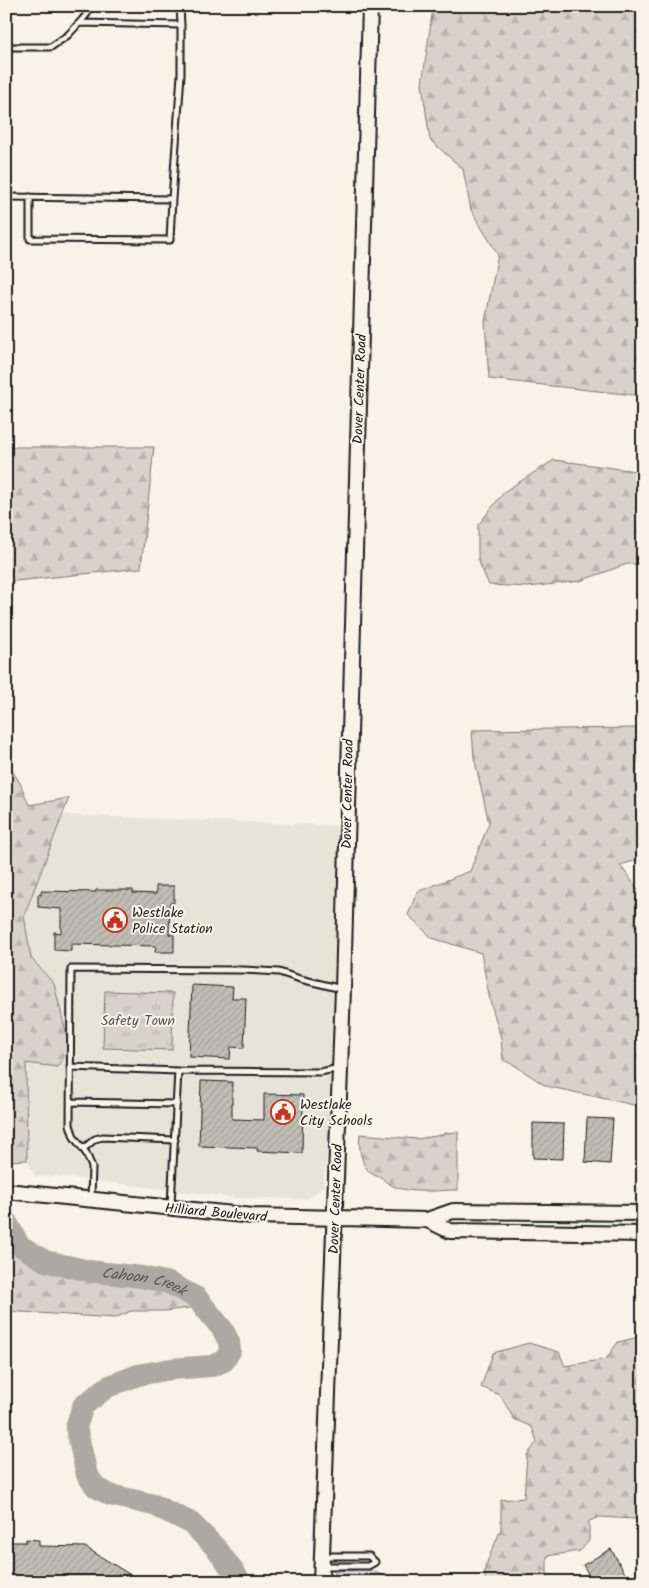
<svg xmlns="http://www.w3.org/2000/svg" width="649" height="1588" font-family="Kalam,sans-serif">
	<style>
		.built { fill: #e6e3d9 }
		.forest { fill: url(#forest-firs); stroke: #7a7874 }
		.park { fill: url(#park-tufts); stroke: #7a7874 }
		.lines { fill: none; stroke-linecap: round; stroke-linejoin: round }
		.river { stroke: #aca9a2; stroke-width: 22 }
		.building { fill: url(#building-hatch); stroke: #1c1c1c }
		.lane-casing { stroke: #1c1c1c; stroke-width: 9 }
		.secondary-casing { stroke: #1c1c1c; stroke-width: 18 }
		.lane { stroke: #f7f3e8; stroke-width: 5 }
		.secondary { stroke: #f7f3e8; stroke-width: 14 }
		.labels { text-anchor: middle; stroke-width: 4; stroke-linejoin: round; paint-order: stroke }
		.street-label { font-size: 14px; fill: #1c1c1c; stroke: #f7f3e8 }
		.poi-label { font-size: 14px; fill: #1c1c1c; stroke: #f7f3e8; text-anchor: start }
		.park-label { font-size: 14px; fill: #545351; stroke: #f7f3e8 }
		.water-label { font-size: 15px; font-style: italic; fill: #565452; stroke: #f7f3e8 }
	</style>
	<defs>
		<pattern id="forest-firs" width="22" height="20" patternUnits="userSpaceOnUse" patternTransform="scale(1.25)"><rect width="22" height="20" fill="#d7d3cb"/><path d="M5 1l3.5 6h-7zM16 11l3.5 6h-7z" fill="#b8b5ae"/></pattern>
		<pattern id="park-tufts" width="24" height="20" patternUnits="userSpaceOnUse" patternTransform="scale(1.25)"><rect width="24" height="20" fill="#d7d3cb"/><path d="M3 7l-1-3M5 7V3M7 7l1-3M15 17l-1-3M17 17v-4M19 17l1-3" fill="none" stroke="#b8b5ae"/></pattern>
		<pattern id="building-hatch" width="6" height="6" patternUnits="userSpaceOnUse" patternTransform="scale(1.25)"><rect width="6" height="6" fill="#c0beb5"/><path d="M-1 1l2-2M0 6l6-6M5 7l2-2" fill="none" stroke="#a4a39b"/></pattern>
	</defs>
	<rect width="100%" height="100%" fill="#f7f3e8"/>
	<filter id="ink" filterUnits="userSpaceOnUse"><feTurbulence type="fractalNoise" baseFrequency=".02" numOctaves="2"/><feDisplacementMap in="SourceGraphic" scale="10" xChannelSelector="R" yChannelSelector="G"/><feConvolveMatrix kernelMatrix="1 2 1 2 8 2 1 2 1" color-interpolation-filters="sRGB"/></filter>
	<g filter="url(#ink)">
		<path class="built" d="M62,815L342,826L328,1147L323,1186L308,1199L237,1198L56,1176L36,1177L27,1160L26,1063L54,984L31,958L24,916Z"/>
		<path class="forest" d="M432,6H643V396L489,379L485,322L498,255L471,210L463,169L430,140L422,84L433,8Z
			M6,447H154L141,568L6,582Z
			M554,460L643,472V564H627L580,581L528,587L489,585L478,560V525L505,491Z
			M642,728L636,769V797L643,798V855L634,861L620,865L640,892L634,926L643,925V1107L546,1086L514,1065L503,1060L501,1038L490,1000L481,953L432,938L408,915L417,892L470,871L489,823L474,757L472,730Z
			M6,761L20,783L29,805L69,798L24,916L31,958L54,984L70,1049L57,1067L26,1063L27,1160L6,1161Z
			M458,1132V1190C434,1190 398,1197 381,1177C362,1175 358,1150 360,1134L417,1139L442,1135L445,1133Z
			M6,1221L19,1245L45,1261L89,1271L142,1277L169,1283L197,1298V1307L166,1311H131L115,1318L6,1311Z
			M643,1336V1441L640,1457L643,1509L635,1519L599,1517L589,1521V1541L580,1551L547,1556V1582H485V1567L501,1529V1500L524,1498L527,1455L537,1442L532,1427L514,1419L500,1395L481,1387L493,1353L529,1343L559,1352L565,1366L606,1359L618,1342Z
			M367,1569L399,1582H335V1571Z"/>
		<path class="park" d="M105,991L173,993L172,1050L103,1048Z"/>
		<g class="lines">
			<path class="river" id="s1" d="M6,1221L19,1245L45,1261L89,1271L142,1277L169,1283L197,1298L223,1330L229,1342L230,1351L224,1361L212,1366L171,1369L138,1375L107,1387L83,1406L76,1427L87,1475L96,1487L110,1495L154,1505L191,1523L217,1549L241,1582"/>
		</g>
		<path class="building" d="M156,886H174V903H170L169,934L174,935V952H155L156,946L71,944V951L54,950V932L61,933V909L38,907V894L41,895V891L96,892V890H133V893L156,894Z
			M192,985L233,987L232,998H246L244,1048L231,1047L230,1059L189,1057Z
			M201,1081L232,1082V1119L264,1120V1094L303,1095L302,1153L257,1151L258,1148L199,1146Z
			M587,1118L613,1119L610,1164L585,1162Z
			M533,1123L564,1124L563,1159L533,1158Z
			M26,1539L39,1540V1546L85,1547L142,1582H6V1542H26Z
			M611,1549L626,1575L616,1582H593L583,1565Z"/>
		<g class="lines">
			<defs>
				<path id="lane" d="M80,23L181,25L180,6
					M6,47H51L68,35L82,20L87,14V6
					M6,197L172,199L170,240L30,239V197
					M172,199L181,75V25
					M70,1067L178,1071L171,1205
					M178,1071L320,1072L340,1068
					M70,1102L177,1104
					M83,1149L95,1139L103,1137L175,1140
					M91,1198L92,1167L86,1153L74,1137L70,1125L71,969L243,970L279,972L300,979L342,989
					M322,1566H368L375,1562L369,1556H324"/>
				<path id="secondary" d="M6,1191L253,1216L427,1220L453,1211L643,1213
					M427,1220L450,1231L643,1234
					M321,1582L343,989L370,6"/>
			</defs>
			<use href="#lane" class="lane-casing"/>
			<use href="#secondary" class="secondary-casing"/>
			<use href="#lane" class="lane"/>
			<use href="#secondary" class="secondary"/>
		</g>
	</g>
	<defs>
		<symbol id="civic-ring" viewBox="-11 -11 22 22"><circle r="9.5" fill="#f7f3e8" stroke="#c8321e" stroke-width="1.5"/><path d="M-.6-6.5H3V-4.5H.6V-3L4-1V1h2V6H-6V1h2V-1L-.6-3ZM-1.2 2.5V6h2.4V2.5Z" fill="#c8321e"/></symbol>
	</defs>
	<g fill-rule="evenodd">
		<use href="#civic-ring" x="101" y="906" width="28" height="28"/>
		<use href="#civic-ring" x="269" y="1098" width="28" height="28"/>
	</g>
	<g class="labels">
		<g class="street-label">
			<text transform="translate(359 389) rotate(-88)" y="5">Dover Center Road</text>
			<text transform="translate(347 794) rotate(-89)" y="5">Dover Center Road</text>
			<text transform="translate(335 1199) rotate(-88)" y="5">Dover Center Road</text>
			<text transform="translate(216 1212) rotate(5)" y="5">Hilliard Boulevard</text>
		</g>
		<g class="poi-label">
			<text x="132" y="917">Westlake<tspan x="132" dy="16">Police Station</tspan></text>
			<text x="300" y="1109">Westlake<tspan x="300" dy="16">City Schools</tspan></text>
		</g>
		<g class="park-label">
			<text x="138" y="1025">Safety Town</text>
		</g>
		<g class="water-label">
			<text dy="5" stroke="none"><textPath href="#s1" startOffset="159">Cahoon Creek</textPath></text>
		</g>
	</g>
	<rect width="649" height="1588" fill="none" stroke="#f7f3e8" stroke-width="25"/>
	<rect x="12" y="12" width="624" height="1563" fill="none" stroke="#1c1c1c" stroke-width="2" filter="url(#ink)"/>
</svg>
